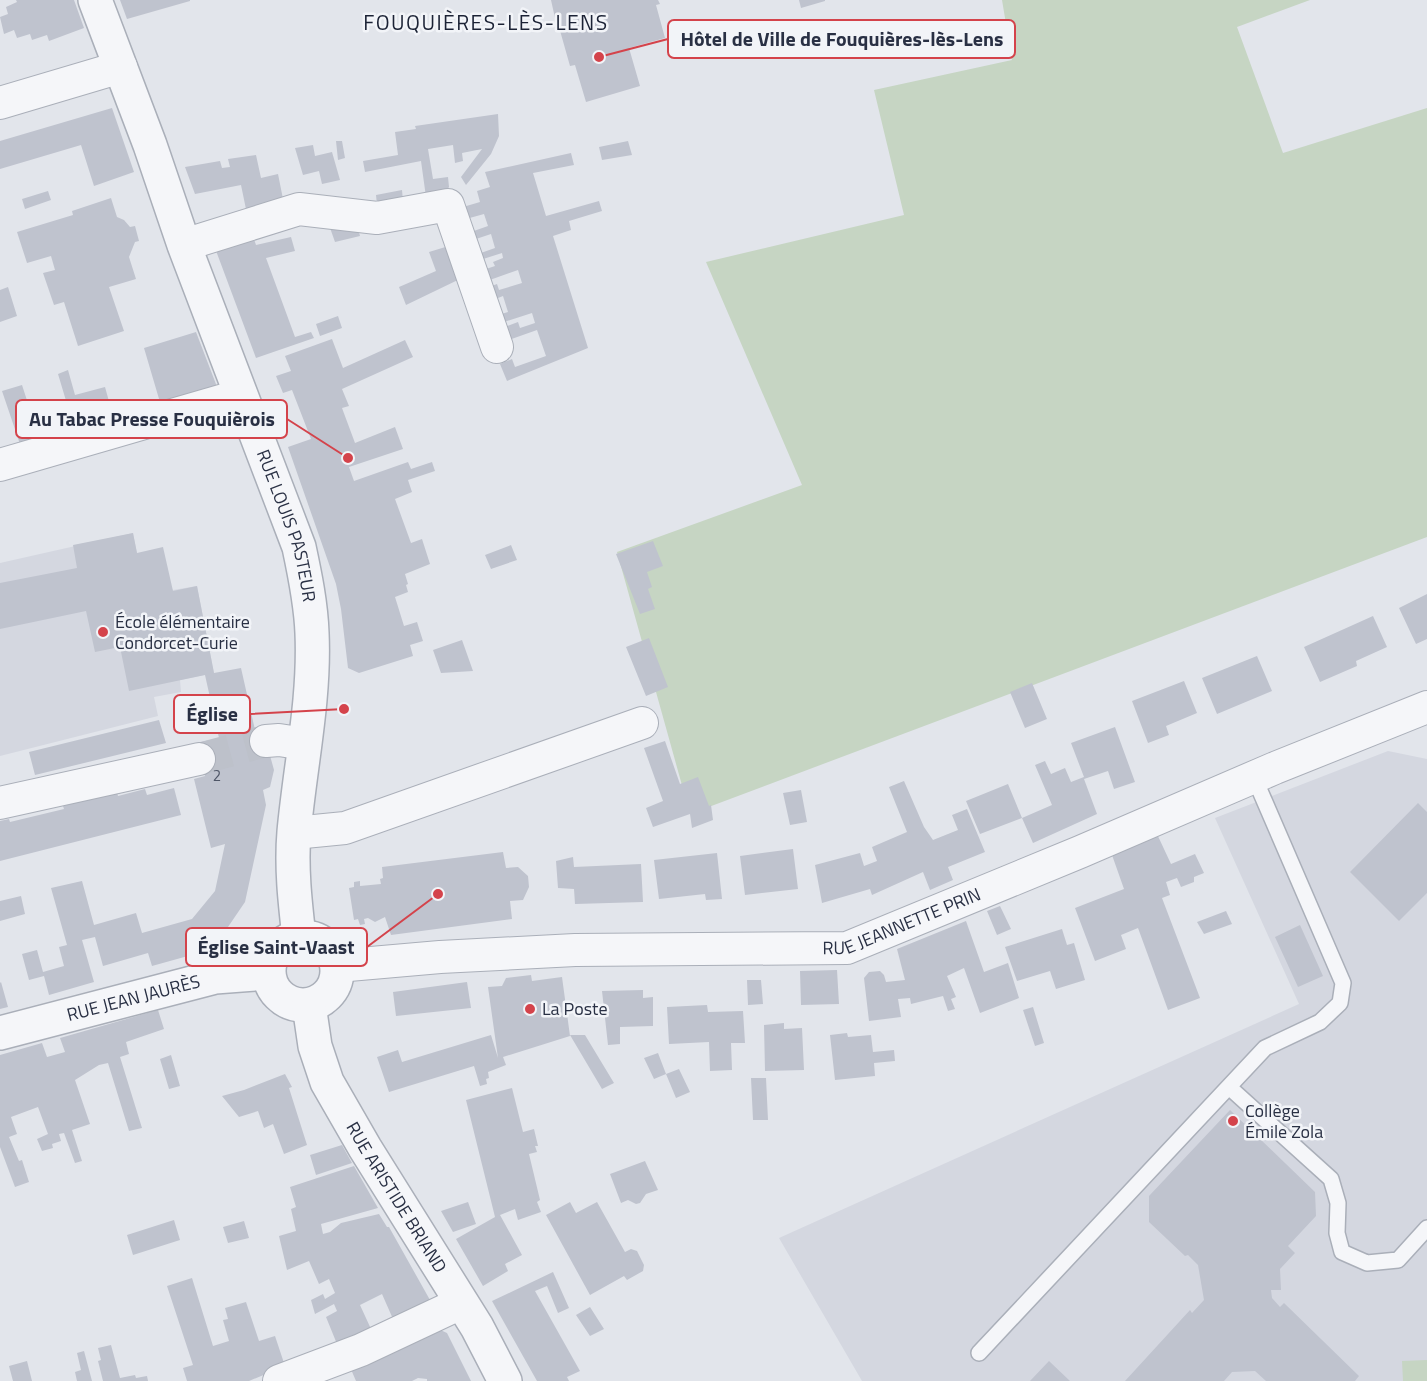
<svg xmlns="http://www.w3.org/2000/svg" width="1427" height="1381" font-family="'Titillium Web',sans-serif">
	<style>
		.built { fill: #d4d7e0 }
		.green { fill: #c6d5c3 }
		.building { fill: #bfc3ce }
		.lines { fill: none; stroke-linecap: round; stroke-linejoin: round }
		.minor-tunnel { stroke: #bdc1ca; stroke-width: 32; stroke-dasharray: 32 16; stroke-linecap: butt }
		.service-casing { stroke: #aaafb9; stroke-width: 18 }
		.minor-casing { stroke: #aaafb9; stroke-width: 34 }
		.tertiary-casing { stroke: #aaafb9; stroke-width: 36 }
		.service { stroke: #f5f6f9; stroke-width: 15 }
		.minor { stroke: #f5f6f9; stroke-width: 32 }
		.tertiary { stroke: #f5f6f9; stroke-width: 33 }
		.poi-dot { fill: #d4434b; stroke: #f2f4f8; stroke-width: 2 }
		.labels { text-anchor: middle; stroke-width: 5; stroke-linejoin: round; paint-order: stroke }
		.number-label { font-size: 15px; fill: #4e5566 }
		.street-label { font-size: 18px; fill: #293044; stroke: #f2f4f8 }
		.poi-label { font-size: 18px; fill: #293044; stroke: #f2f4f8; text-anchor: start }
		.quarter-label { font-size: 21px; letter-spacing: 1.5px; fill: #1b2235; stroke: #f2f4f8 }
		.leader { fill: none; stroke: #d4434b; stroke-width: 2 }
		.callout-dot { fill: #d4434b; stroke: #f2f4f8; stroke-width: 2 }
		.callout { fill: #f2f4f8; stroke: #d4434b; stroke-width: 2 }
		.callout-label { font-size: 20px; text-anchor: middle; font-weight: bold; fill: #293044 }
	</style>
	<rect width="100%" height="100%" fill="#e2e5eb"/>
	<path class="built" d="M133,533L137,553L173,590L197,586L214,673L180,680L181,692L154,697L158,716L0,756V563Z
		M1388,751L1427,759V1381H862L779,1238L1299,1004L1215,818Z"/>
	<path class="green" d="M1002,0H1310L1237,27L1283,153L1427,108V537L690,814L617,552L802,485L706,262L904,215L874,90L1012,60Z
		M1427,1360V1381H1403L1402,1361Z"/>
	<path class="building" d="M16,0H74L84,28L49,41L47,35L32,40L30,34L17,38L14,30L4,34L0,17L8,14L6,7L17,2Z
		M120,0H190V1L127,19Z
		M551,0H658L660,4L656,5L665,38L629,48L640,86L586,102L575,65L570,66L559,27H557Z
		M799,0H825V1L801,8Z
		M112,108L134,172L94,186L81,145L0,169V141Z
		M498,114L499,136L491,154L466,185L461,177L482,149L462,153L463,161L455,163L453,145L428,149L433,179L448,177L449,187L444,194L426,197L421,161L365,172L363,161L398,155L395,132L416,129L415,126Z
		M336,141H342L345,158L338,160Z
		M628,141L632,155L602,160L599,147Z
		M313,145L315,156L332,152L340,180L322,184L319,171L303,175L295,148Z
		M571,153L574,165L533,173L546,216L599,201L602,211L569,221L571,230L553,236L588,348L507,381L500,364L512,359L515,367L546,356L537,330L506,341L502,328L518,322L520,328L535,323L532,313L501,323L498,315L508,312L503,296L493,300L489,287L497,284L499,290L522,283L518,270L487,281L483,270L495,266L493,262L503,258L502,253L480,260L478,254L495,248L491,234L473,240L471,232L488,226L484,214L466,219L463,207L480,202L477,191L490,187L485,172Z
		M256,155L261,178L278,174L284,204L247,214L241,185L195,194L185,167L220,161L222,168L230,167L228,159Z
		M402,190L403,201L377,205L376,195Z
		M48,191L51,200L25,209L22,199Z
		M111,198L117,217L124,220L130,227L135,226L139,241L135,242L129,257L136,279L109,287L124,331L78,346L64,302L54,305L43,273L55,270L51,256L27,263L17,232L73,215L72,211Z
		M329,225H357L360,236L335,242Z
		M253,236L256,245L291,237L295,251L266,258L295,337L311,332L314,338L256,358L212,240Z
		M452,245L462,278L406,305L399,287L436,271L429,252Z
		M8,287L17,316L0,322V290Z
		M338,316L342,328L320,336L316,324Z
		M196,332L219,392L162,409L144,348Z
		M332,339L343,368L405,340L413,357L342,389L349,406L342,408L355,443L395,427L403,449L349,467L354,481L408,462L411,469L432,462L435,471L408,480L412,492L395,499L411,543L422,539L430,564L405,574L408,584L406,585L408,592L395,597L404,626L417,622L423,641L410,645L413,656L359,673L348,668L341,609L336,584L288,447L311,439L292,390L283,393L276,376L291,371L285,356Z
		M68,370L75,395L105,387L115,423L22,450L2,391L22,385L35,425L59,418L57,407L67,404L58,374Z
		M133,533L137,553L163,547L173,591L197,586L214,673L241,668L255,730L265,727L266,741L274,770L270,787L263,790L266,805L245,902L213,949L152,966L148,953L103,966L95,937L82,940L94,982L49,995L44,976L29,980L22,954L37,950L43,972L64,966L59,947L67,945L51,888L82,881L94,925L136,913L142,933L192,919L215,891L225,844L211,848L194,779L205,776L197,743L219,738L205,675L129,691L120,647L95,652L86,611L0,629V583L77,568L73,545Z
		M653,541L663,566L647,572L652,587L648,589L655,609L640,614L616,554Z
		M511,545L517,560L491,569L485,555Z
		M1427,594V639L1416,644L1399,608Z
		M1373,616L1387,647L1356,661L1357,666L1320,682L1304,647Z
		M649,638L668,687L646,696L626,647Z
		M462,640L473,671L441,673L433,650Z
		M1257,656L1272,691L1217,714L1202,678Z
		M1184,681L1197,713L1166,726L1169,735L1148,743L1132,701Z
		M1032,683L1047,719L1025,728L1010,692Z
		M159,720L166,743L35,775L29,752Z
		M1115,727L1135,782L1114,789L1108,771L1084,779L1097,814L1033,843L1022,818L1052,805L1035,765L1045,761L1051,774L1065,768L1071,782L1084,777L1071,743Z
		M665,741L680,784L698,777L709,806L711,805L713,820L692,828L690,814L653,827L646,808L663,801L644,748Z
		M904,781L924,827L933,840L958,830L952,815L967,809L985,852L948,867L953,880L930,890L923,872L872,895L870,889L822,903L815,865L860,853L864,866L877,861L872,847L907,832L889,787Z
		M1008,784L1022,818L980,834L966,801Z
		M174,788L181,815L0,861V821L9,819L10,822L64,809L63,806L117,792L118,796L145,789L147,795Z
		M801,790L807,822L790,825L783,793Z
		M1418,803L1427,812V893L1399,921L1350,872Z
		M1157,834L1171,864L1195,854L1204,873L1194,877V882L1181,887L1177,878L1166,882L1170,895L1162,898L1200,998L1168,1010L1138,928L1121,935L1126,949L1095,961L1075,908L1124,889L1112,855Z
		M793,849L798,889L745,895L740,856Z
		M503,852L506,868L518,867L528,876L529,887L523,900L510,901L512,919L391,935L385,917L375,922L368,918L364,919L365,924L360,925L358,919L354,920L349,888L354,887V882L360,881V886L381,884L380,879L383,878L382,867Z
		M717,853L722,899L706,900L705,894L659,899L654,860Z
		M573,857L574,867L641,864L643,902L575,904L574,889L558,888L556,861Z
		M21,896L25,914L0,921V901Z
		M1000,906L1011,929L997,935L987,911Z
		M1226,911L1232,924L1204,934L1197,922Z
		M966,921L984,972L1008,963L1019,998L980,1013L964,968L947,976L956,997L951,999L955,1009L948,1011L943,996L911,1004L910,998L898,999L901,1017L869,1021L864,978L869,972L880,971L884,975L886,982L905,980L897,949Z
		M1300,925L1323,976L1298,987L1275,937Z
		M1062,929L1067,945L1074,943L1085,980L1056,989L1050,971L1017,981L1005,947Z
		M837,970L839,1004L801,1005L800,971Z
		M531,975L532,981L562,977L570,1036L503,1057L506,1065L488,1072L489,1078L486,1079L487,1084L480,1086L474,1066L389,1092L377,1057L398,1050L402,1062L491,1035L498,1058L488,987L502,986L506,978Z
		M747,980H761L763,1004L748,1005Z
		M1,982L8,1007L0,1009V983Z
		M467,982L471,1008L396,1016L393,992Z
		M643,990V998L653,997V1026L620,1027V1044L608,1045L602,991Z
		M707,1005L708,1012L743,1011L745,1043H731L732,1070L710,1071L709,1042L669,1044L667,1007Z
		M1033,1007L1044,1043L1035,1046L1023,1010Z
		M158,1010L164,1029L126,1042L129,1054L120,1057L142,1128L129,1131L108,1063L99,1065L75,1080L90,1124L72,1130L82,1161L75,1163L64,1133L59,1134L61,1141L52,1144L53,1148L42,1151L37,1139L48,1134L38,1107L11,1117L17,1134L9,1137L19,1161L22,1160L29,1182L15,1187L0,1147V1055L42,1043L47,1057L65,1052L60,1038Z
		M784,1023V1029L802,1028L804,1070L765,1071L764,1025Z
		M847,1033L848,1037L871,1035L873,1052L894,1050L895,1061L874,1063L875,1076L835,1080L830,1035Z
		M570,1035H585L614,1083L602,1089Z
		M658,1053L666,1074L654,1079L644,1058Z
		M171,1055L180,1086L169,1089L160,1059Z
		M679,1069L690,1092L676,1098L666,1074Z
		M285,1074L292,1087L289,1088L307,1145L284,1154L273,1124L264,1128L258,1111L239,1117L222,1096L244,1090Z
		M751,1078H766L768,1120H753Z
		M512,1088L523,1132L534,1129L538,1146H535L537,1152L529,1154L540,1200L537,1202L541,1212L518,1220L515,1209L500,1215L522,1255L505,1264L508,1271L483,1286L456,1239L495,1217L466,1100Z
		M1230,1110L1315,1192L1316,1216L1288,1246L1295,1253L1280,1269L1281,1290H1271L1272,1298L1280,1307L1284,1303L1359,1376L1355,1381H1266L1255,1371L1232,1372L1224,1381H1125L1190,1310L1192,1313L1204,1300L1198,1265L1188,1255L1185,1256L1149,1222V1196Z
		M342,1145L352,1163L316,1175L310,1155Z
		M645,1161L658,1190L646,1194L640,1203L636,1204L628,1200L621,1203L610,1174Z
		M354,1166L378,1208L321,1224L323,1234L330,1232L341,1223L379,1214L387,1227H389L430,1300L393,1319L382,1294L360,1305L371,1329L337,1344L326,1317L337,1311L334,1304L315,1314L311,1300L323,1294L325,1299L335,1293L329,1279L319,1284L309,1261L287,1270L279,1236L296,1231L291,1209L296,1207L290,1187Z
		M468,1202L476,1224L453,1232L441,1211Z
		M570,1202L576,1213L597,1202L625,1252L631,1249L637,1251L644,1265L643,1271L627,1280L624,1276L590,1295L546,1215Z
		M174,1220L180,1240L133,1255L127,1235Z
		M244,1221L249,1238L228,1243L223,1227Z
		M553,1272L569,1308L558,1313L547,1286L535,1291L580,1371L567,1377L569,1381H537L492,1301Z
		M192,1278L213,1346L229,1341L223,1320L228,1319L225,1308L246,1302L259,1341L275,1336L285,1366L249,1381H187L183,1368L193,1365L167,1286Z
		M590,1307L604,1329L590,1336L576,1315Z
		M436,1328L447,1333L471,1381H427V1379L418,1378L412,1381H356L350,1367Z
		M111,1345L120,1378L135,1375L136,1378L147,1376L148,1381H103L98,1361L101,1360L98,1348Z
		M84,1351L92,1381H77L75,1372L81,1370L77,1353Z
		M27,1361L32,1381H13L9,1366Z
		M1049,1361L1070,1381H1030Z"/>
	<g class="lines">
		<path class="minor-tunnel" d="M199,759L266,741"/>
		<defs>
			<path id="service" d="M1229,1087L1331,1179L1338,1203L1337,1233L1342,1252L1367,1263L1398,1260L1427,1228
				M979,1353L1265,1048L1320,1022L1340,1003L1343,983L1254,777"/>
			<g id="minor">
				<path d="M0,103L121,67"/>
				<path d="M184,245L299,209L377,218L448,205L497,347"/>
				<path d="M0,465L241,395"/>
				<path d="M266,741L279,740L305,744"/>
				<path d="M0,803L199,759"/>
				<path d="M294,833L345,828L642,723"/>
				<path id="s1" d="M337,966L440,957L575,950L847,948L1080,852L1275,768L1427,707"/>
				<path d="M279,1381L361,1350L461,1303"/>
			</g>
			<g id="tertiary">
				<path id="s2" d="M95,0L150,145L184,245L299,547C305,575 311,604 312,633C315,700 300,766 294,832C291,867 295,902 299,937"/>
				<circle cx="303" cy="971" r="34"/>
				<path id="s3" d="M309,1005L315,1046L327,1082L365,1148L477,1327L505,1381"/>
				<path id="s4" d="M0,1033L215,977L268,973"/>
			</g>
		</defs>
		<use href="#service" class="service-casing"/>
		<use href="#minor" class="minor-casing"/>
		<use href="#tertiary" class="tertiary-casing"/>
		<use href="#service" class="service"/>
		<use href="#minor" class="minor"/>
		<use href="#tertiary" class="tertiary"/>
	</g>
	<g class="poi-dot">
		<circle cx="103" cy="632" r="6"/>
		<circle cx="530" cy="1009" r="6"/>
		<circle cx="1233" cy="1121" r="6"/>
	</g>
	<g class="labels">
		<g class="number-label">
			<text x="217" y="781">2</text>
		</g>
		<g class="street-label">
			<text dy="6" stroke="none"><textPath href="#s2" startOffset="560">RUE LOUIS PASTEUR</textPath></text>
			<text dy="6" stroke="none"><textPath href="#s1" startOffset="570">RUE JEANNETTE PRIN</textPath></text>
			<text dy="6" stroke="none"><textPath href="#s4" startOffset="138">RUE JEAN JAURÈS</textPath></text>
			<text dy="6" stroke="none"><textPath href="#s3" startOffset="214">RUE ARISTIDE BRIAND</textPath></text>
		</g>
		<g class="poi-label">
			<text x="115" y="628">École élémentaire<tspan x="115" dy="21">Condorcet-Curie</tspan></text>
			<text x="542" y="1015">La Poste</text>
			<text x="1245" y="1117">Collège<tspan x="1245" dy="21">Émile Zola</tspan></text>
		</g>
		<g class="quarter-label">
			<text x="486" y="30">FOUQUIÈRES-LÈS-LENS</text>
		</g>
	</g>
	<path class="leader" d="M599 57L668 39M348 458L287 419M344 709L250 714M438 894L367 947"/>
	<g class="callout-dot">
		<circle cx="599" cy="57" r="6"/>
		<circle cx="348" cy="458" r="6"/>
		<circle cx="344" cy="709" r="6"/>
		<circle cx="438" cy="894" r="6"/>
	</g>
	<g class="callout">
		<rect x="668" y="20" width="347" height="38" rx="6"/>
		<rect x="16" y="400" width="271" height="38" rx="6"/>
		<rect x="174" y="695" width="76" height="38" rx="6"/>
		<rect x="186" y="928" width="181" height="38" rx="6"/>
	</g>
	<g class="callout-label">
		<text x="842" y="46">Hôtel de Ville de Fouquières-lès-Lens</text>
		<text x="152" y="426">Au Tabac Presse Fouquièrois</text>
		<text x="212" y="721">Église</text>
		<text x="276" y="954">Église Saint-Vaast</text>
	</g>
</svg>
